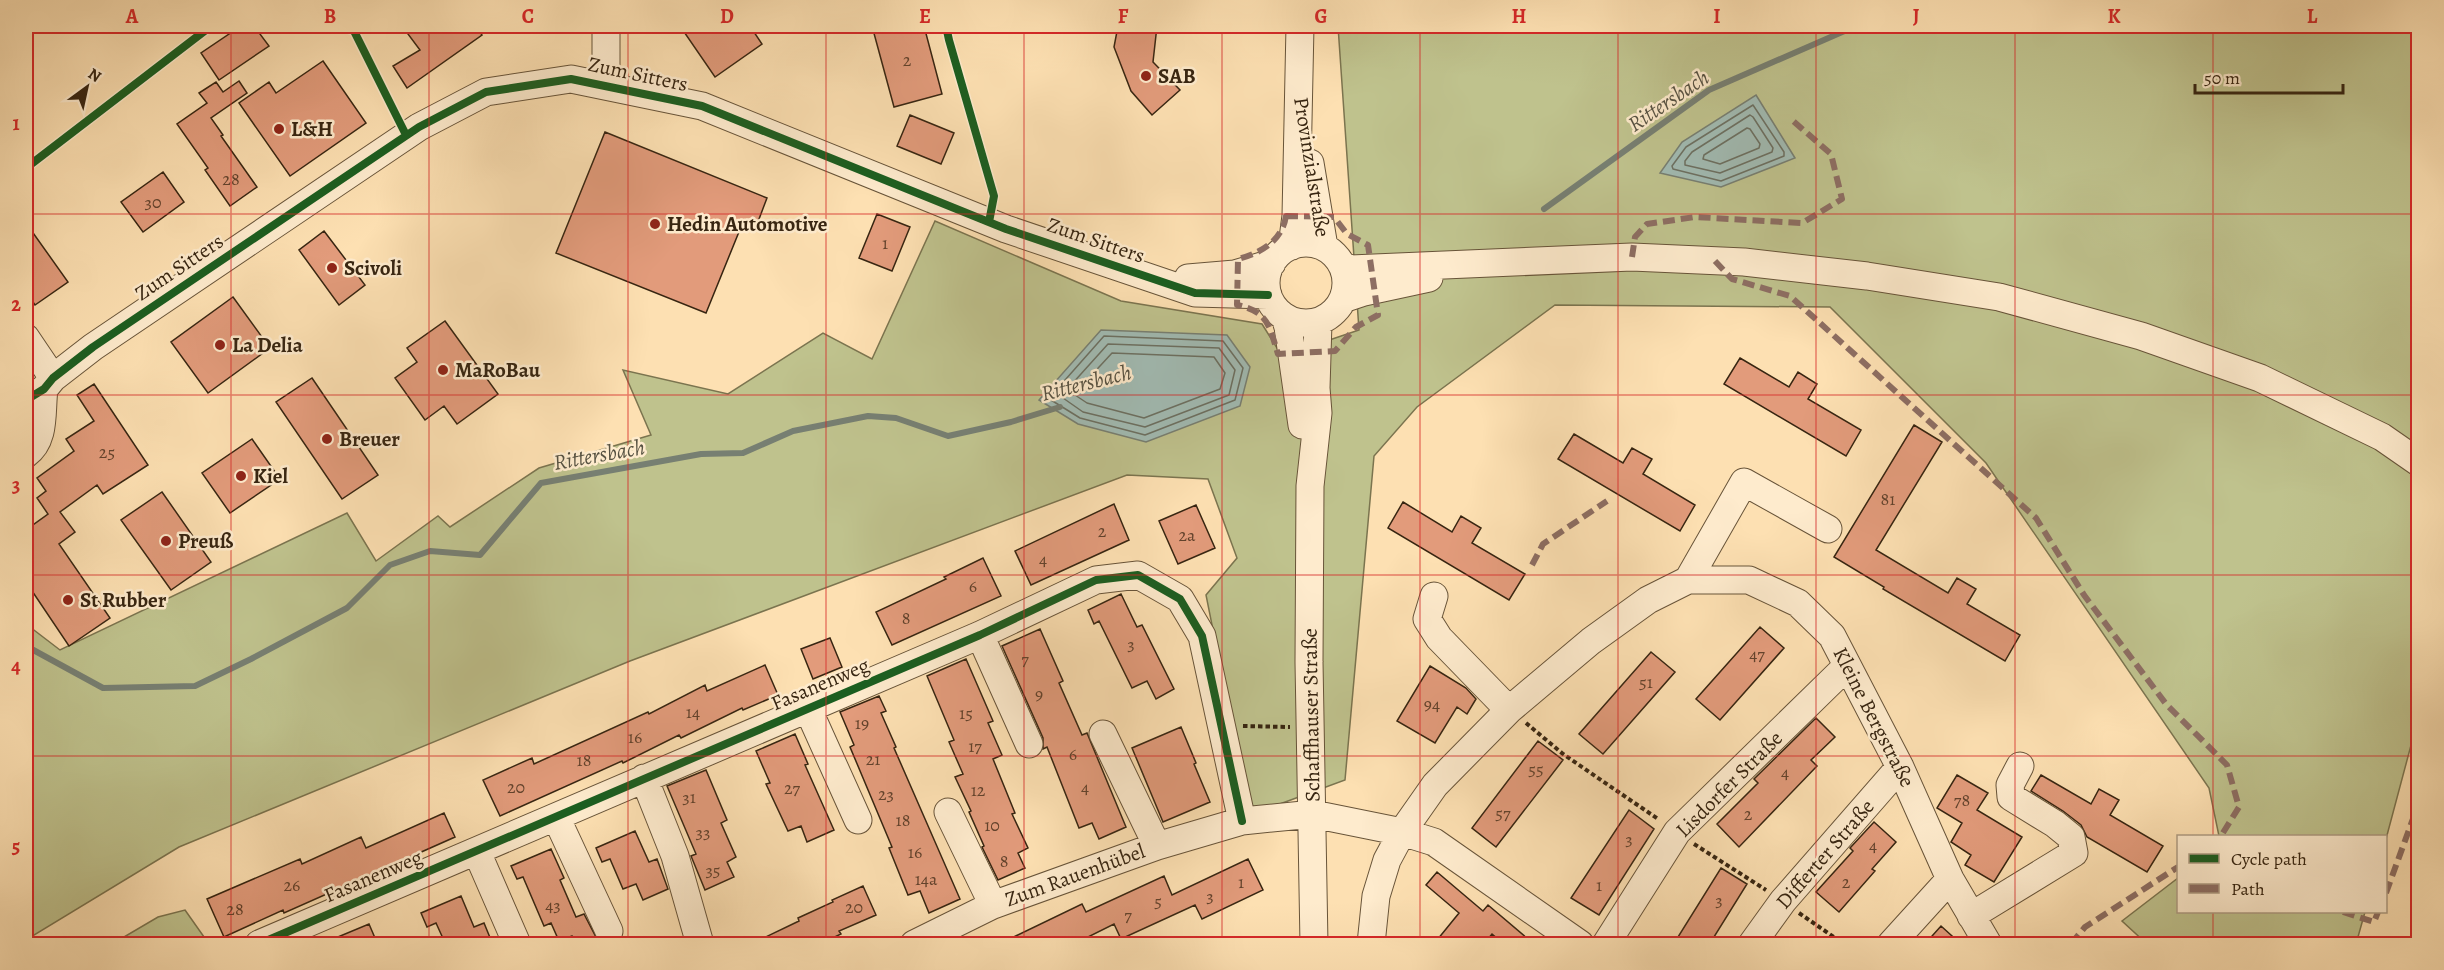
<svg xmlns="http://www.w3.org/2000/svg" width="2444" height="970" font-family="Alegreya,serif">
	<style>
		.green { fill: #bfc28d; stroke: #7b744f; stroke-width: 1.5 }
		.water { fill: #a1bbb3; stroke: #777f72; stroke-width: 1.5 }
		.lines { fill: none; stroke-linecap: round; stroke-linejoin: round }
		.shore { stroke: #6c7062; stroke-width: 1.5 }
		.stream { stroke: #777f72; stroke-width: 6 }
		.building { fill: #e29b7b; stroke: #372511; stroke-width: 1.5 }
		.minor-casing { stroke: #685439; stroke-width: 29 }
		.path { stroke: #372511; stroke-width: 4; stroke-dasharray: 4.5 3; stroke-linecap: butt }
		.minor { stroke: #feebcd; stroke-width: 27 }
		.quiet { stroke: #8d6e63; stroke-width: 6; stroke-dasharray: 12 6; stroke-linecap: butt }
		.cycleway-casing { stroke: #feebcd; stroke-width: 11 }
		.cycleway { stroke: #1b5e20; stroke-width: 8 }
		.grid { fill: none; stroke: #d62828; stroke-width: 1.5; stroke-opacity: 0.55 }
		.poi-dot { fill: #8f2418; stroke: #feebcd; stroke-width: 2 }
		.labels { text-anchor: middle; stroke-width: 5; stroke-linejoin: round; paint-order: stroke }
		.number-label { font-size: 18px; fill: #62422c }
		.street-label { font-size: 21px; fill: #372511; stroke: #feebcd }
		.poi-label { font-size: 21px; font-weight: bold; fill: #372511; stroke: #feebcd; text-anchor: start }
		.water-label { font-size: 22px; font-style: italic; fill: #575242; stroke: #feebcd }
		.neatline { fill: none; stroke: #d62828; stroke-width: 2 }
		.grid-label { font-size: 20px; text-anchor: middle; font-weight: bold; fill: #d62828 }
	</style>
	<rect width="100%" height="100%" fill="#fde0b2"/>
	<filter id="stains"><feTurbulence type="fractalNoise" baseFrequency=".00333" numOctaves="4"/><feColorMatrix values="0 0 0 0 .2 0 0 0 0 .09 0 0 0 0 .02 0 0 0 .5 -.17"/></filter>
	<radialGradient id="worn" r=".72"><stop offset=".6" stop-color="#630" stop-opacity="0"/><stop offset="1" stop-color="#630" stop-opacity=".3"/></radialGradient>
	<path class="green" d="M1338,26H2418V719L2386,839V836H2219L2209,788L1986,463L1830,307L1555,305L1417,407L1374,456L1345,780L1250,815L1206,595L1237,558L1208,479L1127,475L630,661L179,847L26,940V624L60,650L347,513L376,561L438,516L450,527L539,468L651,435L623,370L728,394L823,333L872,359L935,221L1121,301L1262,324L1282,356L1359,330Z
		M2178,878V912H2365L2356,944H2147L2122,921Z
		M185,910L209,944H112L158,917Z"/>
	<path class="water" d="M1756,95L1795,158L1721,187L1660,173L1682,142Z
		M1101,330L1227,335L1250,367L1240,406L1146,442L1078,424L1039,400Z"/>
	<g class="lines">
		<path class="shore" d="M1753,105L1784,152V156L1721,181L1673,169L1672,166L1686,147Z
			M1750,115L1753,117L1773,148L1772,152L1720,173L1685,165V161L1692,152Z
			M1747,128L1750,129L1760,144L1759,148L1720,164L1703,159L1704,155Z
			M1104,336L1223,341L1243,368L1235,400L1145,435L1080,418L1051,400L1050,397Z
			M1108,344L1219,348L1235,370L1229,395L1145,427L1083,412L1063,398L1062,395Z
			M1112,353L1214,357L1225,373L1220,389L1144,418L1087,403L1075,395L1076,392Z"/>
		<path class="stream" d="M1544,209L1709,90L1856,26
			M26,646L103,688L195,686L251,659L347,608L390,565L430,551L480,555L541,483L701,454L743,453L793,431L868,416L896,418L948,436L1011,422L1060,407"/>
	</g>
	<path class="building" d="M241,26H254L269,46L219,80L201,53Z
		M402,26H476L482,35L407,88L393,66L420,50Z
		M680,26H750L762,44L715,77Z
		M872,26H924L942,94L894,107Z
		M1118,26H1157L1153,62L1180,90L1152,115L1131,91L1114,47Z
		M323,61L366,123L290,176L239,103L269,82L276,93Z
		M239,81L247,93L211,118L223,135L221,136L257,187L230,206L205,170L208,168L177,124L207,103L199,93L216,82L223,92Z
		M910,115L954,133L941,164L897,146Z
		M605,132L767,198L756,227L743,222L706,313L556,253Z
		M163,172L184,202L143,232L121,202Z
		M877,214L910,227L892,271L859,258Z
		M26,223L68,282L35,305L26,292Z
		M324,231L365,285L339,305L299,250Z
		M233,297L270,348L208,393L171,342Z
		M445,321L498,394L457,424L444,406L425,420L395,378L417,362L407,348Z
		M1740,358L1789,387L1798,372L1817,384L1808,399L1861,430L1846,456L1724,384Z
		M312,378L378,475L342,499L276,402Z
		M94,384L148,465L103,494L97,485L60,512L75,532L59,544L110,618L69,646L26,582V530L48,514L37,498L46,491L37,478L74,451L66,439L94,421L77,395Z
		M1914,425L1942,442L1876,550L1948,593L1957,578L1976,589L1967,604L2020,635L2005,661L1883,589L1884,587L1834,557Z
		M1574,434L1623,463L1632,448L1652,459L1643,474L1695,505L1680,531L1558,459Z
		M252,439L280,479L230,513L202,473Z
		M162,492L211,562L171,590L121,520Z
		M1403,502L1452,532L1461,516L1481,528L1472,543L1525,574L1509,600L1388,528Z
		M1114,504L1129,540L1031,585L1015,551Z
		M1196,505L1215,548L1178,564L1159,521Z
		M983,558L1001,596L892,645L876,612L946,579L944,577Z
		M1121,594L1137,627L1142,625L1174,689L1156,699L1147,681L1132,688L1099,621L1094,624L1088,610Z
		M1760,627L1784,648L1720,720L1696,699Z
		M1040,629L1063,681L1059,683L1082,735L1087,733L1126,827L1099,839L1092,823L1079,828L1047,747L1043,749V738L1002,646Z
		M830,638L842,667L813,679L801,649Z
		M1651,652L1675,672L1603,754L1579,734Z
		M966,659L993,721L988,723L1002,755L993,759L1015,813L1012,814L1028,848L1018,853L1025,868L998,880L982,847L984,846L969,812L971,811L955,777L963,774L949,742L954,740L927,676Z
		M765,665L778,695L743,710L742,708L681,738L679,735L623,763L622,761L500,816L483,780L532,758L534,764L648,712L649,714L705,685L707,691Z
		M1430,666L1466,688L1476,699L1467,714L1457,707L1435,743L1397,721Z
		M879,696L886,711L881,713L896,747L894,748L960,899L929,913L920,891L908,895L889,848L892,847L850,747L854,745L840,712Z
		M1816,718L1835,737L1811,760L1817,766L1739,847L1717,824L1758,783L1754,779Z
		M1181,727L1196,763L1194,764L1210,802L1163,822L1132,748Z
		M795,734L808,764L805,765L834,830L807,842L801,826L788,831L766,784L770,783L756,751Z
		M1538,741L1563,760L1496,847L1472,828Z
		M706,770L727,820L721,823L736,857L727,862L734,877L705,890L691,856L696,854L667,786Z
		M1957,775L1988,793L1977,810L2022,837L1994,882L1965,865L1971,855L1951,842L1962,823L1937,808Z
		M2041,775L2091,804L2099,789L2119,800L2110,815L2163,846L2147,872L2087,837L2081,825L2063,811L2031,791Z
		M1629,810L1654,829L1599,915L1571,898Z
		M444,813L455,837L284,913L283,910L224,937L207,899L300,859L302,864L361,837L366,848Z
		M1874,822L1896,842L1872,869L1875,871L1839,912L1816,892L1853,851L1850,848Z
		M635,831L649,862L657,859L668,889L643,900L636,884L623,889L610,859L602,862L596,848Z
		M551,849L564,878L560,880L576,917L584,914L599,943L576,945L572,936L559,941L551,923L544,926L523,877L517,879L511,866Z
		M1248,859L1263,890L1202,919L1195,905L1121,939L1114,924L1072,945H997L1082,904L1086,912L1164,876L1172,895Z
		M1721,868L1747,884L1709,945H1673Z
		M1437,872L1483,911L1488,905L1535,945H1505L1492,934L1483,945H1433L1459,913L1426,885Z
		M863,886L876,915L839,931L841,934L818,945H749L799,921L798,918L833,902L832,900Z
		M461,896L474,927L484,923L493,945H446L436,923L427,927L421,913Z
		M369,924L378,945H321V944Z
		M1941,926L1962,945H1924Z"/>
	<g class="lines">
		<defs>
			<path id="minor" d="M606,85V26
				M1310,163L1324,247
				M1266 283a40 40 0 1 1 80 0a40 40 0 1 1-80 0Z
				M1292,246L1296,216L1300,26
				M1343,266L1351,269L1632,257L1744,262L1867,276L1999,297L2141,336L2260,378L2382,437L2418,462
				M1188,278L1235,274L1272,263
				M1343,299L1364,292L1429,278
				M1285,317L1288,327L1302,425
				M26,338L53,378
				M26,400L44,389L53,378L93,347L419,127L486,92L571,79L702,106L1006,229L1195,293L1268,295
				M26,454C46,440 41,411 44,389
				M1688,580L1744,482L1828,529
				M1434,596L1427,619L1439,638L1509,710
				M980,635L1029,744
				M808,709L858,820
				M1103,734L1157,846
				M644,778L675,856L700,944
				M948,812L993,905
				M556,817L609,931
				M477,852L517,944
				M1971,916L2074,853L2071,837L2055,824L2011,797L2010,785L2020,766
				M259,944L980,635L1096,580L1138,575L1180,599L1202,636L1242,821
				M914,944L993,905L1157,846L1242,821L1313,814L1402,832L1434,842L1580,944
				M1314,944L1309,662L1310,486L1318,413L1316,388L1318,322
				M1371,944L1376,896L1387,860L1402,832L1435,785L1509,710L1591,641L1648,600L1688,580H1749L1798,603L1832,636L1900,767L1950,879L1988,944
				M1606,944L1677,832L1847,666
				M1752,944L1783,901L1900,767
				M1891,944L1950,879"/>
		</defs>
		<use href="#minor" class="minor-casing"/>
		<path class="path" d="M1526,723L1563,754L1658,819
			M1243,726L1290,727
			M1694,844L1766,890
			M1799,913L1844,944"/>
		<use href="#minor" class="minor"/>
		<path class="quiet" d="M1286,216L1334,217L1347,234L1368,245L1378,315L1356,327L1335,351L1278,354C1269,326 1269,312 1237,305L1238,259C1261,253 1282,241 1286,216Z
			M1632,257L1635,237L1647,224L1695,217L1802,223L1842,199L1831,154L1792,120
			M1715,261L1732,279L1790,296L2036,518L2084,595L2166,704L2227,765L2239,807L2221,836
			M1532,565L1543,544L1607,501
			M2386,893L2418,805
			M2343,912L2374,922L2378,912
			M2071,944L2085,927L2178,867"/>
		<defs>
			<path id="cycleway" d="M343,26L354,31L406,135
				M946,26L949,40L994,196L989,222
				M26,168L211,26
				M26,400L44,389L53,378L93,347L419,127L486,92L571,79L702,106L1006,229L1195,293L1268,295
				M259,944L980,635L1096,580L1138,575L1180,599L1202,636L1242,821"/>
		</defs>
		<use href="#cycleway" class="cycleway-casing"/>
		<use href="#cycleway" class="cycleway"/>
	</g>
	<path class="grid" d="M231,26V944M429,26V944M628,26V944M826,26V944M1024,26V944M1222,26V944M1420,26V944M1618,26V944M1816,26V944M2015,26V944M2213,26V836M26,214H2418M26,395H2418M26,575H2418M26,756H2418M2213,912V944"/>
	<g class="poi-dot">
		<circle cx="1146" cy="76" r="6"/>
		<circle cx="279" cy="129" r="6"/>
		<circle cx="655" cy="224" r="6"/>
		<circle cx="332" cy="268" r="6"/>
		<circle cx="220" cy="345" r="6"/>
		<circle cx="443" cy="370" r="6"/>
		<circle cx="327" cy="439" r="6"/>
		<circle cx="241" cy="476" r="6"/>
		<circle cx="166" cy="541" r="6"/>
		<circle cx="68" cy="600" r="6"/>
	</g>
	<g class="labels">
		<g class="number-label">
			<text x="907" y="66">2</text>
			<text x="231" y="185">28</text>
			<text x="153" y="208">30</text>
			<text x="885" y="249">1</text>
			<text x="107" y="458">25</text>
			<text x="1888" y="505">81</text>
			<text x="1102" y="537">2</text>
			<text x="1187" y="541">2a</text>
			<text x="1043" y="565">4</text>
			<text x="973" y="592">6</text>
			<text x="906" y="624">8</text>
			<text x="1131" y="650">3</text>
			<text x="1757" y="660">47</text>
			<text x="1025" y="665">7</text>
			<text x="1646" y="688">51</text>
			<text x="1039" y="700">9</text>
			<text x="1432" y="710">94</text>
			<text x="693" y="718">14</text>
			<text x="966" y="719">15</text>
			<text x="862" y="729">19</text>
			<text x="635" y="743">16</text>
			<text x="975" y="752">17</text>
			<text x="1073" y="760">6</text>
			<text x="873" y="765">21</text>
			<text x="584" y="766">18</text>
			<text x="1536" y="775">55</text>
			<text x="1785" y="778">4</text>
			<text x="516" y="793">20</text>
			<text x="1085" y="793">4</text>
			<text x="792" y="794">27</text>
			<text x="978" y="796">12</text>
			<text x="886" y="800">23</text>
			<text x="689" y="803">31</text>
			<text x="1962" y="806">78</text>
			<text x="1503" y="819">57</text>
			<text x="1748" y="820">2</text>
			<text x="903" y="826">18</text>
			<text x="992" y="831">10</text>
			<text x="703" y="838">33</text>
			<text x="1629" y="845">3</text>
			<text x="1873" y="851">4</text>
			<text x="915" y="858">16</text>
			<text x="1004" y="867">8</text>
			<text x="713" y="876">35</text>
			<text x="926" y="885">14a</text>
			<text x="1241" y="888">1</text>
			<text x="1846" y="888">2</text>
			<text x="292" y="891">26</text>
			<text x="1599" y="891">1</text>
			<text x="1210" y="902">3</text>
			<text x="1719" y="906">3</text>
			<text x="1158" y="907">5</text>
			<text x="553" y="911">43</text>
			<text x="854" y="913">20</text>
			<text x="235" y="915">28</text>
			<text x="1128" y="921">7</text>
		</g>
		<g class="street-label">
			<text transform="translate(638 74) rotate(12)" y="7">Zum Sitters</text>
			<text transform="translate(1312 167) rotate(81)" y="7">Provinzialstraße</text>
			<text transform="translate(1096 240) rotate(19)" y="7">Zum Sitters</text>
			<text transform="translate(179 267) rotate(-34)" y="7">Zum Sitters</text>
			<text transform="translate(820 684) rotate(-23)" y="7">Fasanenweg</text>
			<text transform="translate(1311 715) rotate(-91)" y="7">Schaffhauser Straße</text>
			<text transform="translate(1874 717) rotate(63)" y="7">Kleine Bergstraße</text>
			<text transform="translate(1729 784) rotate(-45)" y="7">Lisdorfer Straße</text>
			<text transform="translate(1825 854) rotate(-49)" y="7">Differter Straße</text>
			<text transform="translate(1075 875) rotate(-20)" y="7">Zum Rauenhübel</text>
			<text transform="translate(373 876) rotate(-23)" y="7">Fasanenweg</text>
		</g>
		<g class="poi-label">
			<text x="1158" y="83">SAB</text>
			<text x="291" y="136">L&amp;H</text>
			<text x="667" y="231">Hedin Automotive</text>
			<text x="344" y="275">Scivoli</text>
			<text x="232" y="352">La Delia</text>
			<text x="455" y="377">MaRoBau</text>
			<text x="339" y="446">Breuer</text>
			<text x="253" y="483">Kiel</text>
			<text x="178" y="548">Preuß</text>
			<text x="80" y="607">St Rubber</text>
		</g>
		<g class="water-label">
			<text transform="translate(1668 100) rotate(-34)" y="8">Rittersbach</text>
			<text transform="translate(1086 382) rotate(-14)" y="8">Rittersbach</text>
			<text transform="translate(599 454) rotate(-10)" y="8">Rittersbach</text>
		</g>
	</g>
	<rect width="2444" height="970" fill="none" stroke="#fde0b2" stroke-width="66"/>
	<rect x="2177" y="835" width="210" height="78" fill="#feebcd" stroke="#ae9c82" stroke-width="1.5"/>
	<rect x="2189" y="854" width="30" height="9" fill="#1b5e20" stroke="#ae9c82" stroke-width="1.5"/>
	<text x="2231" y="865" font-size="18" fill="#372511">Cycle path</text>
	<rect x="2189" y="884" width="30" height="9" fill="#8d6e63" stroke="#ae9c82" stroke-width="1.5"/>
	<text x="2231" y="895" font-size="18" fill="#372511">Path</text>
	<g transform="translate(87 87) rotate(33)" stroke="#feebcd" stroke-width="4.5" paint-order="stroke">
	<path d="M0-4.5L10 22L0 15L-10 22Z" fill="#372511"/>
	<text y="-9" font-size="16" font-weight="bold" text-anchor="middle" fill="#372511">N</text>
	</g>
	<path d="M2195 84v9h148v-9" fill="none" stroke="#372511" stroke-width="3"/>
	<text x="2204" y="84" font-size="18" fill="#372511" stroke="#feebcd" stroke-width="4.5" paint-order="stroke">50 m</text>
	<rect x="33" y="33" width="2378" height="904" class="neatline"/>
	<g class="grid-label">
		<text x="132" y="23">A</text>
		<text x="330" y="23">B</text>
		<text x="528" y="23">C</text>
		<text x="727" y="23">D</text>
		<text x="925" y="23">E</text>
		<text x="1123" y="23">F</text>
		<text x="1321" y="23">G</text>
		<text x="1519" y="23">H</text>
		<text x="1717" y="23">I</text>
		<text x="1916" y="23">J</text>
		<text x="2114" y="23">K</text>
		<text x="2312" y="23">L</text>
		<text x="16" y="130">1</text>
		<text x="16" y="311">2</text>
		<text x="16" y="492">3</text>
		<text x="16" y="673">4</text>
		<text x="16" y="853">5</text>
	</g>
	<rect width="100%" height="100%" filter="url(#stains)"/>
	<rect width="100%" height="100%" fill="url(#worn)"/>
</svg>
